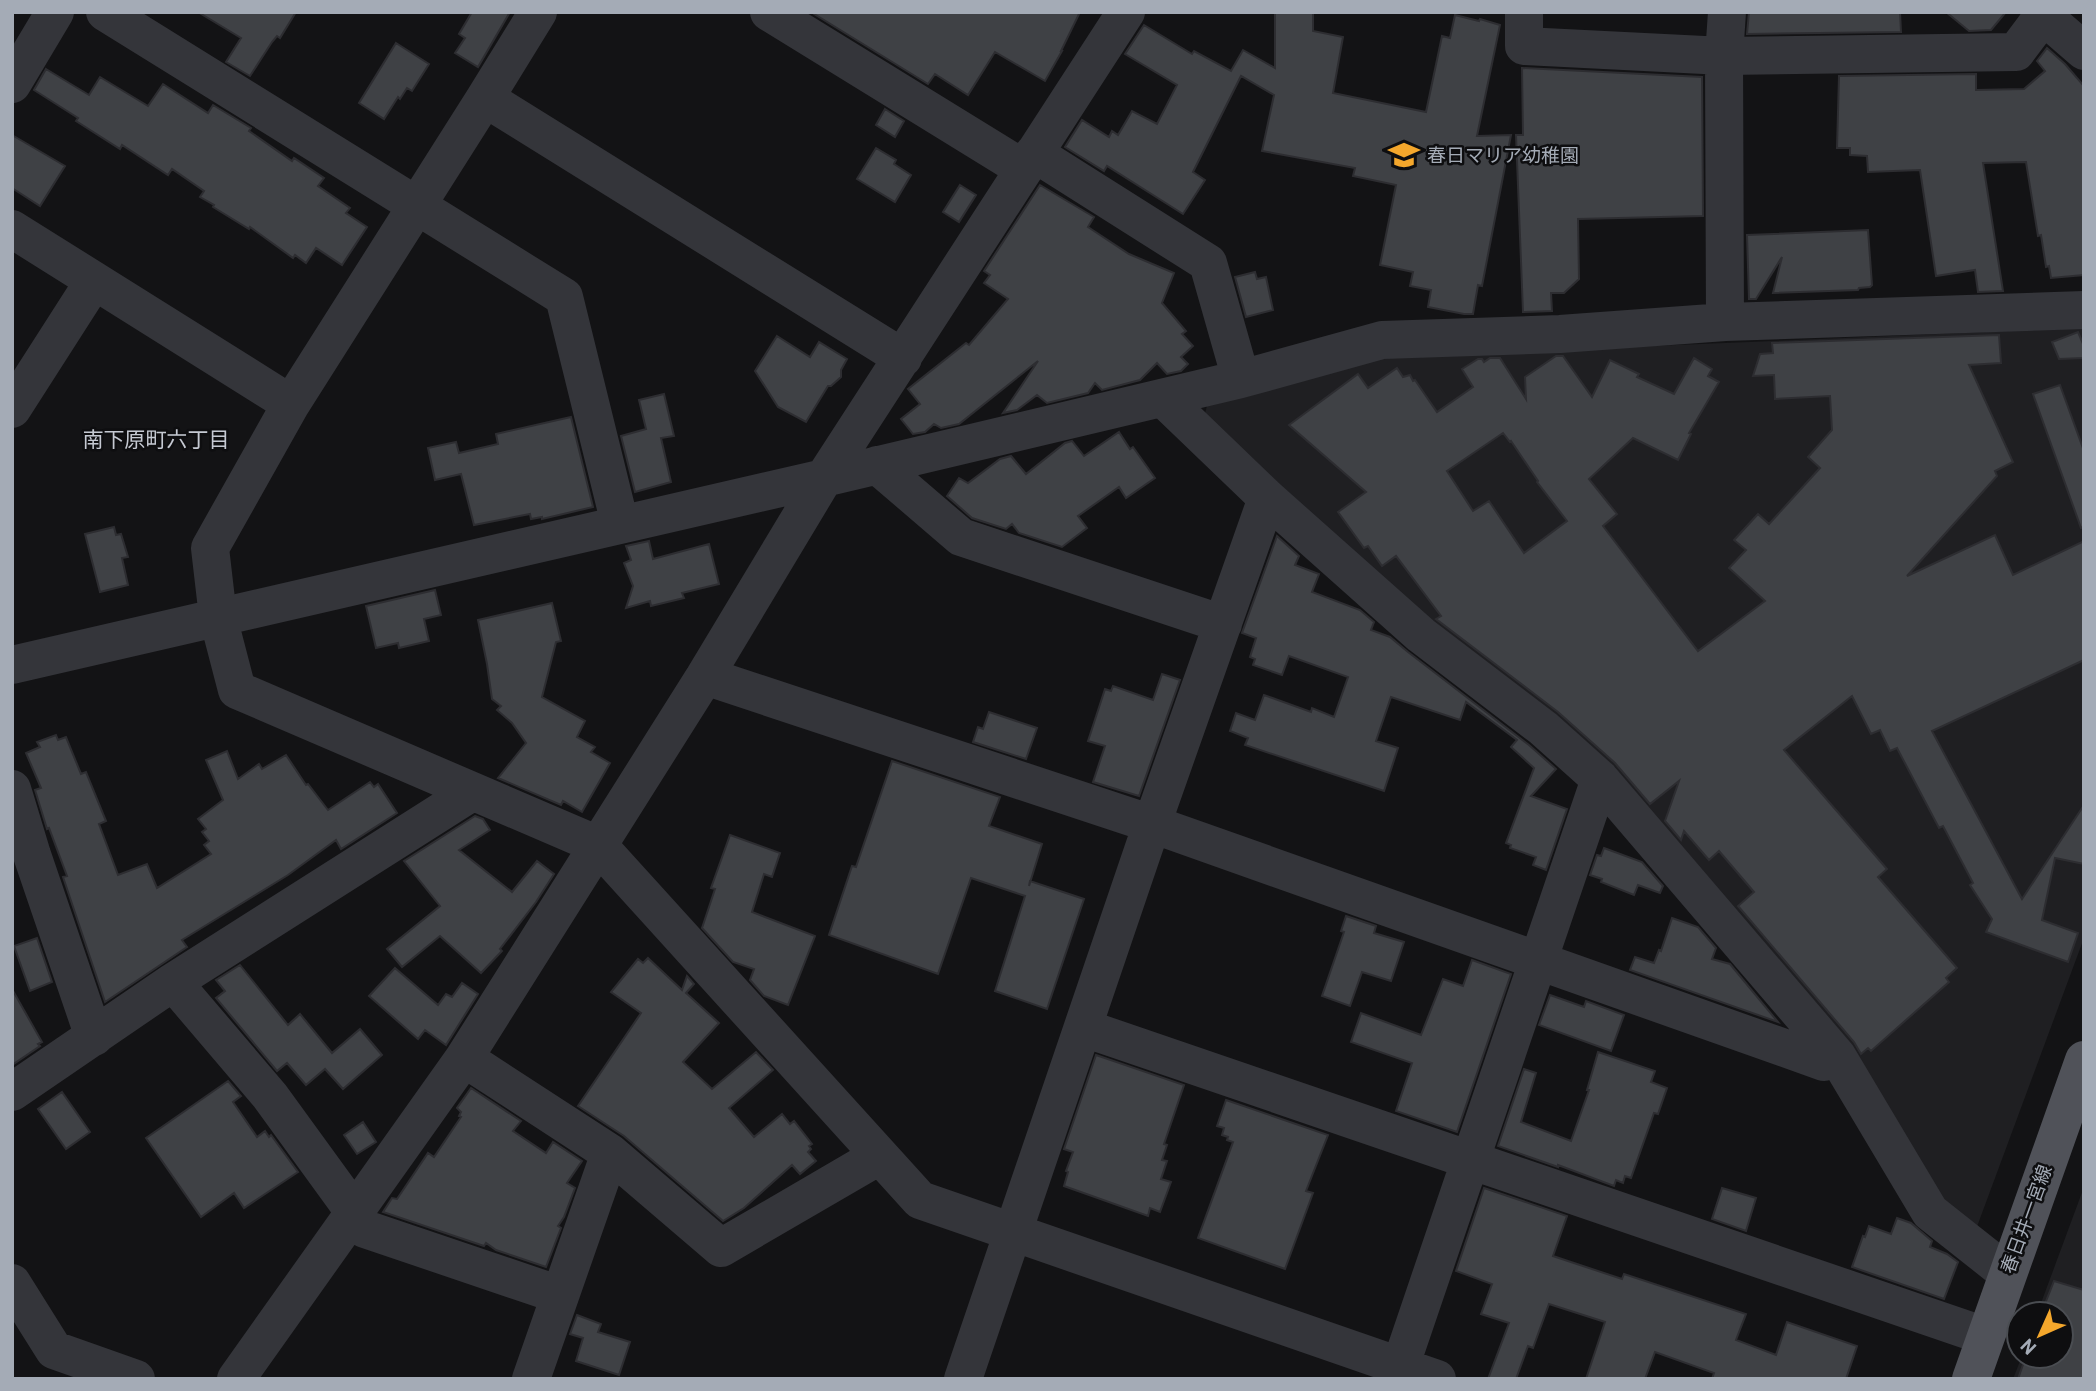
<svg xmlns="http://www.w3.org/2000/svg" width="2096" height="1391" font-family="Barlow,'Noto Sans JP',sans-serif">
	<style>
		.built { fill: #1f1f22 }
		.building { fill: #3f4145; stroke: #2d2d31; stroke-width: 2; fill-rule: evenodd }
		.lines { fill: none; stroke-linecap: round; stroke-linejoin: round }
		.minor { stroke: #34353a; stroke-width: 38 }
		.major { stroke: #505259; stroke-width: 38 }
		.labels { text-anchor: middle; stroke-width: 5; stroke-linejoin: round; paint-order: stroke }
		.poi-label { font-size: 19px; fill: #a4abb6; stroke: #0e0e10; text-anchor: start }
		.street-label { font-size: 19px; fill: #a4abb6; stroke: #0e0e10 }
		.neighbourhood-label { font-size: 21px; fill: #c5c9d2; stroke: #0e0e10 }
	</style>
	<rect width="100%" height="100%" fill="#131315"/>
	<path class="built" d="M2084,328V938L1975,1232L1954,1221L1840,1043L1423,624L1204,417L1207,406L1386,357Z
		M2084,1187V1379H2013L2022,1356H2061V1314H2037Z"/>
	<path class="building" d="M198,12H296L280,38L277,36L272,42L250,76L226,62L241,38Z
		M472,12H510L478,67L455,53L465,38L459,34Z
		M811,12H1080L1061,51H1062L1045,81L995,52L968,95L935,74L928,84Z
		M1275,12H1313V31L1343,37L1333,93L1426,112L1442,36L1450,38L1455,15L1479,21L1480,19L1500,25L1477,136L1511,135L1482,286L1478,285L1473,314H1464L1428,307L1431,290L1410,286L1413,272L1380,265L1396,185L1353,176L1355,168L1262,151L1274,95L1241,76L1193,172L1205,180L1183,214L1107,166L1104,171L1065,147L1082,120L1109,137L1112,131L1118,135L1132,111L1157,124L1177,85L1125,54L1144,25L1192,54L1194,51L1231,71L1243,50L1275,68Z
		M1749,12H1900L1901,32L1747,34Z
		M1946,12H2006L1991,30L1969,31Z
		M396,43L429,64L412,91L407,88L400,99L398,97L384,119L359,103Z
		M2047,48L2065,64L2084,86V275L2051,278L2049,266L2046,267L2041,235L2038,236L2026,162L1983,163L2003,291L1978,292L1975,270L1936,276L1920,170L1868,172L1867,156L1850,155V148H1837L1839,76L1976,74V90L2024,89L2045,71L2037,61Z
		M1522,68L1702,77L1703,216L1578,219L1579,279L1564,293H1551L1552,311L1523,312L1516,135H1523Z
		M46,69L89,95L100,77L148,106L163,84L208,113L213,105L251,128L249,131L292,161L294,158L324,178L318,186L350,208L346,213L367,227L342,265L316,248L306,263L295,255L293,258L250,227L249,229L213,207L214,205L200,197L204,191L172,169L168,175L122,145L120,149L76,121L78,118L34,90Z
		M885,109L904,121L895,137L876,125Z
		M12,135L65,166L40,206L12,188Z
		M876,148L896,160L894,164L911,175L895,202L857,179Z
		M960,185L976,195L959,222L943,212Z
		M1040,185L1094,217L1088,227L1129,254L1174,273L1162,303L1186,331L1182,334L1193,346L1181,357L1188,364L1181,371L1167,374L1157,363L1140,380L1102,390L1095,383L1088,393L1047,403L1037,395L1017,410L1003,413L1038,361L959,424L941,428L934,424L925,432L913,434L901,419L920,404L908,389L966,343L969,345L1008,299L984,283L990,275L984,271Z
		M1868,230L1872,285L1870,287L1859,288L1858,290L1773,293L1782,257L1756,299H1749L1747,235Z
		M1255,272L1257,279L1266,277L1273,310L1246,317L1235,277Z
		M2078,332L2084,346V358L2059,359L2052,342Z
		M1999,335L2001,363L1969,365L2013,462L1995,471L1997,476L1907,576L1995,535L2013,575L2084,541V660L1932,731L2022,899L2084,805V864L2055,858L2042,920L2078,933L2068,962L1986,932L1992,919L1970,885L1973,883L1943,826L1939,828L1897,748L1890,751L1880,730L1871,734L1852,696L1784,750L1887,869L1878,877L1957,968L1946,978L1949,982L1871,1051L1868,1048L1861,1054L1854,1042L1738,906L1754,892L1719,851L1709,860L1684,831L1681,840L1665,821L1679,781L1650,804L1615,763L1558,712L1436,619L1441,616L1396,556L1382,566L1368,546L1364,548L1338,512L1366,492L1289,425L1358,374L1368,388L1397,368L1403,377L1410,375L1413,381L1415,380L1437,412L1473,387L1462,369L1478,359H1482L1484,362L1490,358H1500L1526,399L1525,377L1556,356H1563L1592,397L1610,360L1639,374L1637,377L1674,394L1694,358L1712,369L1708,376L1719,382L1689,433L1691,434L1678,460L1633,438L1589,479L1617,514L1603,526L1698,651L1765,601L1729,568L1746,550L1734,540L1758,514L1769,524L1820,468L1808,457L1832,430L1830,396L1775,399L1774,375L1753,376L1760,354L1773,353L1772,343ZM1503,433L1510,442L1511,441L1538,481L1537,482L1567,521L1524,553L1489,501L1473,511L1447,471Z
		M777,336L810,357L819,342L847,359L841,370V377L831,386H828L806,422L778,407L755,371Z
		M2060,385L2084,451V527L2081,528L2033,394Z
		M664,394L674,436L661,438L671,482L635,492L621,436L646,429L639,400Z
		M571,417L593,507L542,519V517L531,519L530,514L474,525L461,474L435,480L428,448L456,442L459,453L498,444L496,434Z
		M1119,432L1130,449L1133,447L1155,478L1126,498L1119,487L1078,516L1087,528L1062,547L1019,533L1012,524L1006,529L972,518L947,496L959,478L968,483L1000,459L1011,456L1026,474L1065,443L1072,441L1084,456Z
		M114,527L116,535L121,534L128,557L122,558L128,585L100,592L85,534Z
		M1277,536L1299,556L1295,565L1319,574L1312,592L1360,610L1374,622L1371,630L1390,637L1408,652L1529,745L1556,769L1531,796L1567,809L1546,870L1533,865L1536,857L1510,848L1511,845L1506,843L1534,768L1511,747L1517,740L1466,702L1460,720L1391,697L1376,741L1398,748L1384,791L1245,745L1248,738L1230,731L1236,713L1255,720L1264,695L1311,712L1312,708L1334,717L1348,677L1289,656L1282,675L1253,665L1255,659L1250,657L1256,638L1242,633Z
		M649,541L653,559L709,544L719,584L682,593L684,598L651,606L650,601L626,608L633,586L624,563L631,560L626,546Z
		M435,590L441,615L424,619L429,641L399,648L398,643L376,648L366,606Z
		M552,603L561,641L556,642L542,697L585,721L577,737L595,747L591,752L610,763L582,812L563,801L561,805L498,778L526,743L512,723L497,710L501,706L492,699L487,664L478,620Z
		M1162,674L1180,680L1139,796L1093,782L1105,746L1088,741L1105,689L1111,691L1113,686L1153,700Z
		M989,712L1037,728L1026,759L973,742L978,727L983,729Z
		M56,735L58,740L66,737L81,774L86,772L106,821L99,824L118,875L147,864L157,888L211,854L204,845L209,841L202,832L206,829L198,819L223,800L206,760L227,751L238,779L259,764L262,769L286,755L306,785L308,784L328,810L370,782L374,787L378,784L397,813L341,849L336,840L288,875L182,940L187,947L105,1002L63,877L67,876L49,828L47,829L35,790L41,788L26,753L40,747L37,742Z
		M892,761L1000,797L989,826L1042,844L1029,886L1030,881L1084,899L1047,1009L995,991L1025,896L971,878L938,974L829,935L852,866L856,867Z
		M475,816L483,819L490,830L459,850L512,892L537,861L554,874L536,902L500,949L502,951L481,973L440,936L402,967L387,949L440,906L404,861Z
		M730,835L780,853L772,877L764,874L752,912L815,936L788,1005L764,996L750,980L754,969L733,962L702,928L715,889L711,888Z
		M1604,848L1642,862L1663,886L1660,893L1638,885L1634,895L1601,882L1602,879L1590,875L1597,855L1601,856Z
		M1346,916L1376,926L1374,933L1404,942L1391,981L1362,972L1350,1006L1322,996L1344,932L1341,931Z
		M1672,918L1698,927L1716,948L1712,959L1730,964L1778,1022L1630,970L1635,957L1654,963L1659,950L1661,951Z
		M37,938L52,982L30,991L14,946Z
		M648,958L682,990L687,976L694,984L686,993L719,1023L683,1062L712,1089L756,1052L773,1070L729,1108L754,1137L782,1114L790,1124L794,1121L812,1144L809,1146L811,1149L808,1152L816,1161L800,1174L792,1165L744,1208L723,1221L624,1136L578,1106L641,1013L611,992L638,959L643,963Z
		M1472,960L1511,974L1457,1132L1396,1111L1412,1063L1351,1042L1361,1013L1421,1035L1443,979L1463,986Z
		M240,965L288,1025L300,1014L332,1053L360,1029L382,1055L343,1089L325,1069L306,1085L287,1063L277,1071L216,998L225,991L216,980Z
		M395,968L438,1005L446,994L452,997L462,983L478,994L446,1045L425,1030L418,1039L369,996Z
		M12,989L42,1042L38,1044L40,1046L12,1065Z
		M1550,995L1584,1007L1586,1001L1624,1015L1611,1051L1539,1025Z
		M1598,1052L1655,1071L1651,1082L1667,1088L1658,1114L1654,1113L1631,1178L1625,1176L1623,1183L1616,1180L1614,1186L1558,1165V1167L1498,1146L1524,1069L1536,1073L1521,1122L1571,1141L1589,1090H1587Z
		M1096,1055L1184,1085L1164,1144L1167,1145L1162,1160L1167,1161L1161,1179L1171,1182L1160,1212L1150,1208L1148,1216L1064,1186L1068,1172L1066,1171L1073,1152L1064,1149Z
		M228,1081L241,1096L233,1102L257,1137L265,1131L269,1137L271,1135L298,1172L244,1208L234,1193L201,1217L146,1138Z
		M471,1088L521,1121L513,1131L546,1153L553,1142L582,1161L567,1183L575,1188L564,1217L558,1226L561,1228L546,1267L496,1250L486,1243L484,1246L383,1212L392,1198L397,1199L428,1153L434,1157L461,1117L459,1116L461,1112L457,1108Z
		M62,1092L90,1132L66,1149L38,1109Z
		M1226,1100L1328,1135L1306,1191L1313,1193L1285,1269L1198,1238L1233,1142L1227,1140L1228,1137L1222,1135L1224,1128L1217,1126Z
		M363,1122L376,1142L357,1154L344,1135Z
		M1484,1188L1567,1216L1553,1256L1622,1279L1624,1274L1746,1314L1736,1340L1776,1355L1787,1322L1857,1346L1846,1379H1712L1714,1373L1655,1352L1645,1379H1586L1605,1322L1549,1304L1533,1348L1528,1346L1516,1379H1488L1509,1323L1481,1314L1492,1284L1456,1271Z
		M1722,1188L1756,1198L1746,1231L1712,1219Z
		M1897,1218L1911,1223L1932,1241L1930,1247L1947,1254L1958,1262L1944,1299L1852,1267L1863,1236L1865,1237L1869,1226L1891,1234Z
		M2054,1281L2084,1290V1379H2018L2026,1356H2061V1314H2041Z
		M577,1315L601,1324L598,1332L630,1342L619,1375L576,1361L583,1338L570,1334Z"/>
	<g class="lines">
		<path class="minor" d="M105,12L564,297L620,524
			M538,12L485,98L291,404L210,548L218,617L237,690L598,845L920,1200L1437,1379
			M769,12L1024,169
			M1524,12V46L1724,56L2016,52L2043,16
			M2039,12L2084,51
			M12,84L55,12
			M485,98L903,358
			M1034,153L1208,263L1241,379
			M12,229L291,404
			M1725,322L1724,56L1727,12
			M1163,398L1267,498L1421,635L1543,728L1600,779L1837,1056L1930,1212L2007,1273
			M12,409L94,281
			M877,465L961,537L1223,624
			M12,665L824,478L1241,379L1382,340L1560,334L1725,322L2084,310
			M705,676L1152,824L1824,1062L1837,1056
			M12,789L32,855L94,1037
			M173,982L270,1096L355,1213
			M1084,1028L1985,1336
			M464,1058L610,1153L721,1248L879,1156
			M12,1092L173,982L472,792
			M351,1219L365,1229L560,1295
			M12,1283L54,1350L136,1379
			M236,1379L464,1058L705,676L824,478L1126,12
			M531,1379L610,1153
			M963,1379L1152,824L1267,498
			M1396,1379L1600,779"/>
		<path class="major" d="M1971,1379L2084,1060"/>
	</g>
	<defs>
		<symbol id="school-bare" viewBox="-9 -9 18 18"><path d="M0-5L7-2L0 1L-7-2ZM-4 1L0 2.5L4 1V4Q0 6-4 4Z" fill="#f4a72c" stroke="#0e0e10" stroke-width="2.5" paint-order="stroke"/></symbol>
	</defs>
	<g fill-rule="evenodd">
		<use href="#school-bare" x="1382" y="133" width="44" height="44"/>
	</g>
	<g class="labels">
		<g class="poi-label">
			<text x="1427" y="162">春日マリア幼稚園</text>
		</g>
		<g class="street-label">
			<text transform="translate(2026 1219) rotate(-70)" y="7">春日井一宮線</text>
		</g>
		<g class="neighbourhood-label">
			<text x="156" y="447">南下原町六丁目</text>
		</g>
	</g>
	<rect width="2096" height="1391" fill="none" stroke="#a4abb6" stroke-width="28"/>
	<g transform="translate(2040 1335) rotate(225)"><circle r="33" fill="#0e0e10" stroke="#4a4d52" stroke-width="2"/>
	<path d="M0-5L12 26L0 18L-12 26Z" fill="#f4a72c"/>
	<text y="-10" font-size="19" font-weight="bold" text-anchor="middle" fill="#a4abb6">N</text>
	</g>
</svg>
